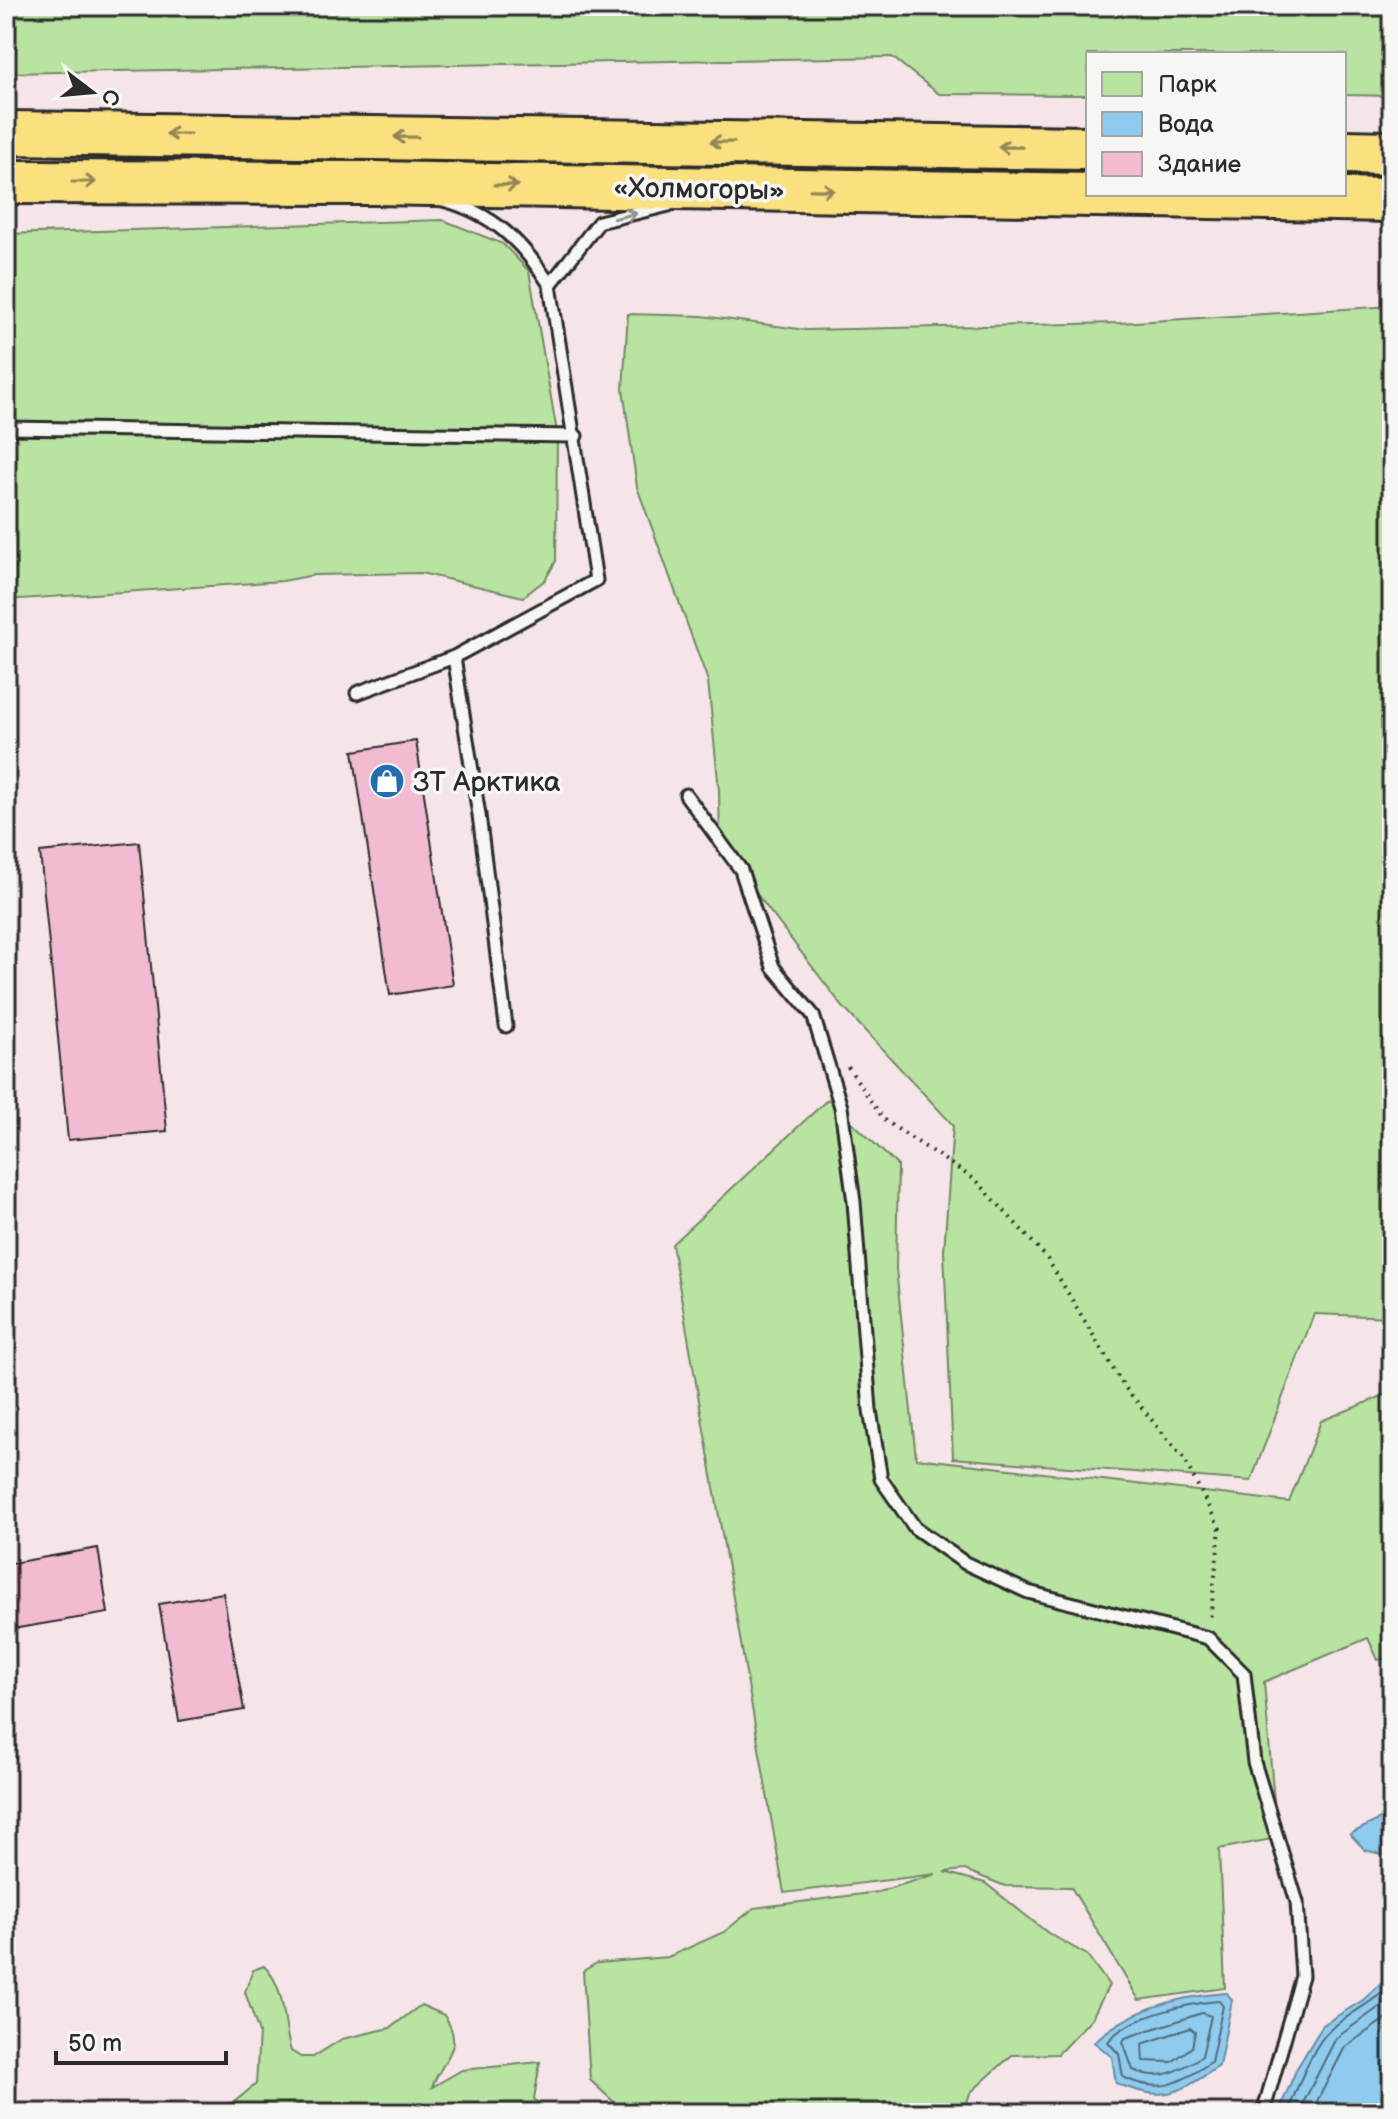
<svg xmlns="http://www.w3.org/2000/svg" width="1398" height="2119" font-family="'Balsamiq Sans',sans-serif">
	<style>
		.green { fill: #b8e3a1; stroke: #728766; stroke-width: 2 }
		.water { fill: #8ecbee; stroke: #668ba0; stroke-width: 2 }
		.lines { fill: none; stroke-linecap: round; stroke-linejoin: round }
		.shore { stroke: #536b79; stroke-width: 2 }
		.building { fill: #f2bbd2; stroke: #2b2b2b; stroke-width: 2 }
		.lane-casing { stroke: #2b2b2b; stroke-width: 17 }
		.highway-casing { stroke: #2b2b2b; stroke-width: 48 }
		.path { stroke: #2b2b2b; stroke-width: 4; stroke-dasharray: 2 6; stroke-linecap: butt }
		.lane { stroke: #f6f6f2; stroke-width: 11 }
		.highway { stroke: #fbe080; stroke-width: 42 }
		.oneway { stroke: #938656 }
		.oneway2 { stroke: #90908e }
		.labels { text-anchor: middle; stroke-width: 7; stroke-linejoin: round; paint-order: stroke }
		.street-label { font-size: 28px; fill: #2b2b2b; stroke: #f6f6f2 }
		.poi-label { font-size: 28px; fill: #2b2b2b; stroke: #f6f6f2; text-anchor: start }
	</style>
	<rect width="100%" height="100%" fill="#f5e4e8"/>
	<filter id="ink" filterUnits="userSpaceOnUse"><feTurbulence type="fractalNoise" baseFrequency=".0125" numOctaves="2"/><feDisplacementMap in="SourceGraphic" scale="16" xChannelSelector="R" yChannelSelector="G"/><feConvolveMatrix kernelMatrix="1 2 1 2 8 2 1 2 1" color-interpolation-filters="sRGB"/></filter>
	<g filter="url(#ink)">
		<path class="green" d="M6,6H1392V96L1344,95V54H1088V95L939,94L892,57L6,73Z
			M443,220L503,244L529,271L557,432L556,561L545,580L523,597L421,573L314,575L283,581L6,600V234Z
			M1392,306V1317L1314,1314L1251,1481L953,1458L944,1251L953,1125L843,1007L720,846L719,790L708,681L637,487L623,389L628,314L702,316L806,330L1119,323Z
			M828,1099L898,1166L896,1269L916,1458L1289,1502L1321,1421L1392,1392V1658L1378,1660L1368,1638L1264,1682L1277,1838L1219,1849L1225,1988L1139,2000L1071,1887L1005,1886L965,1870L944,1872L985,1883L1048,1933L1087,1955L1109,1985L1092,2018L1058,2054L1012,2055L970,2093L964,2113H917L910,2105L884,2102L873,2113H603L616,2104L590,2080L583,1971L597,1963L668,1957L724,1932L754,1908L878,1892L936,1874L784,1893L672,1244Z
			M264,1966C287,1989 282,2022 291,2051L301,2057H313L342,2039L390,2028L421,2005L444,2015C466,2049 443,2057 432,2087L462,2070L540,2062L534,2099L548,2113H221L256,2084L259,2033L245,1992L253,1970Z"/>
		<path class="water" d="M1392,1813V1857L1365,1850L1350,1834Z
			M1392,1974V2113H1278L1297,2068L1323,2025L1363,2000Z
			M1227,1993L1232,2000L1219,2066C1178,2094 1165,2103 1116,2083L1112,2057L1094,2042C1130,2009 1179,1996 1227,1993Z"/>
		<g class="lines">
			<path class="shore" d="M1219,2001L1223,2006L1211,2062C1180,2083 1161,2095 1123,2077L1119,2054L1108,2042C1125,2017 1190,2003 1219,2001Z
				M1202,2013L1211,2016L1202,2056C1180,2071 1159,2082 1133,2070L1123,2042L1125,2038Z
				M1190,2028L1195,2032L1192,2047L1172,2062L1143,2061L1142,2044Z
				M1287,2113C1297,2090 1312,2045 1331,2029C1350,2013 1373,2002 1392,1985
				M1298,2113L1336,2038L1392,1998
				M1311,2113L1345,2047L1392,2014"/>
		</g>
		<path class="building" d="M416,741L453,985L390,995L353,751Z
			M139,842L167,1131L68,1140L40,852Z
			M98,1548L108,1613L6,1630V1564Z
			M223,1593L244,1710L179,1721L159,1604Z"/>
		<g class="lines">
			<defs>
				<path id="lane" d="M443,200C493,213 523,243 550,285L596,580L454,657L479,815L506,1026
					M550,285L599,222L669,205
					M6,428L576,436
					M357,693L454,657
					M686,795L741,870L773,967L813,1015L841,1107L854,1202L870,1410L881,1479L915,1528L965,1563L1028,1592L1208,1638L1244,1674L1254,1762L1297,1902L1302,1976L1263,2113"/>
				<path id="highway" d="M6,133L1088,148
					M1344,152L1392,153
					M6,182L372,183L1392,200"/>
			</defs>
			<use href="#lane" class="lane-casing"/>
			<use href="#highway" class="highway-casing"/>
			<path class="path" d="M848,1067L884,1120L977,1181L1047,1258L1123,1385L1184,1459L1220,1529L1210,1621"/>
			<use href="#lane" class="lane"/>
			<use href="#highway" class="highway"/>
		</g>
		<defs><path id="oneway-shaft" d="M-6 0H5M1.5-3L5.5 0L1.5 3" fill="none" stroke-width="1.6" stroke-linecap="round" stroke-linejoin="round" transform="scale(2)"/></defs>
		<g class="oneway">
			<use href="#oneway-shaft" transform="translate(178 134) rotate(-180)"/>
			<use href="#oneway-shaft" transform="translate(406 137) rotate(-179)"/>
			<use href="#oneway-shaft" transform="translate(722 142) rotate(-179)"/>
			<use href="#oneway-shaft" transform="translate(1010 147) rotate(-179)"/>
			<use href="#oneway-shaft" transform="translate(84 182)"/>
			<use href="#oneway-shaft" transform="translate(506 185) rotate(1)"/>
			<use href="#oneway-shaft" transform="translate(822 190) rotate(1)"/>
		</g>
		<use class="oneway2" href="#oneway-shaft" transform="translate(625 216) rotate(-13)"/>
	</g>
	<defs>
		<symbol id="shop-disc" viewBox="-11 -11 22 22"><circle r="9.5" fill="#1f6fb2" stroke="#f6f6f2"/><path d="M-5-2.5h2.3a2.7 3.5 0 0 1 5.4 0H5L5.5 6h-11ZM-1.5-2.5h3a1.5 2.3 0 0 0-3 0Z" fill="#fff"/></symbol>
	</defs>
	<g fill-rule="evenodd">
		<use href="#shop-disc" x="367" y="761" width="40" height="40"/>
	</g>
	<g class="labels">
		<g class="street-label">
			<text transform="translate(699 188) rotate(1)" y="10">«Холмогоры»</text>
		</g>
		<g class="poi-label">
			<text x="413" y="791">ЗТ Арктика</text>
		</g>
	</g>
	<rect width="1398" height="2119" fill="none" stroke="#f6f6f2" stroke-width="32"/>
	<rect x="16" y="16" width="1366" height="2087" fill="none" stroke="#2b2b2b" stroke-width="3" filter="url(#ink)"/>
	<rect x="1086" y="52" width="260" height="144" fill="#f6f6f2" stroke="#a5a5a2" stroke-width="2"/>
	<rect x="1102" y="72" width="40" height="24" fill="#b8e3a1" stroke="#a5a5a2" stroke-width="2"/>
	<text x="1158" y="92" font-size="24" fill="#2b2b2b">Парк</text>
	<rect x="1102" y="112" width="40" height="24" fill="#8ecbee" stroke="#a5a5a2" stroke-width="2"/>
	<text x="1158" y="132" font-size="24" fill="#2b2b2b">Вода</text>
	<rect x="1102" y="152" width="40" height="24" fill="#f2bbd2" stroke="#a5a5a2" stroke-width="2"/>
	<text x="1158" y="172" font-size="24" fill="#2b2b2b">Здание</text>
	<g transform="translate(92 92) rotate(106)" stroke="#f6f6f2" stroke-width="6" paint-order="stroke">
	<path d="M0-6L14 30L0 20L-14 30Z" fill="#2b2b2b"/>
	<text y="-12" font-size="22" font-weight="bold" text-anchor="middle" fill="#2b2b2b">С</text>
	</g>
	<path d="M56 2051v12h170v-12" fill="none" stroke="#2b2b2b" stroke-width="4"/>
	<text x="68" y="2051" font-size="24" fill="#2b2b2b" stroke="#f6f6f2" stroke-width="6" paint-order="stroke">50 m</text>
</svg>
